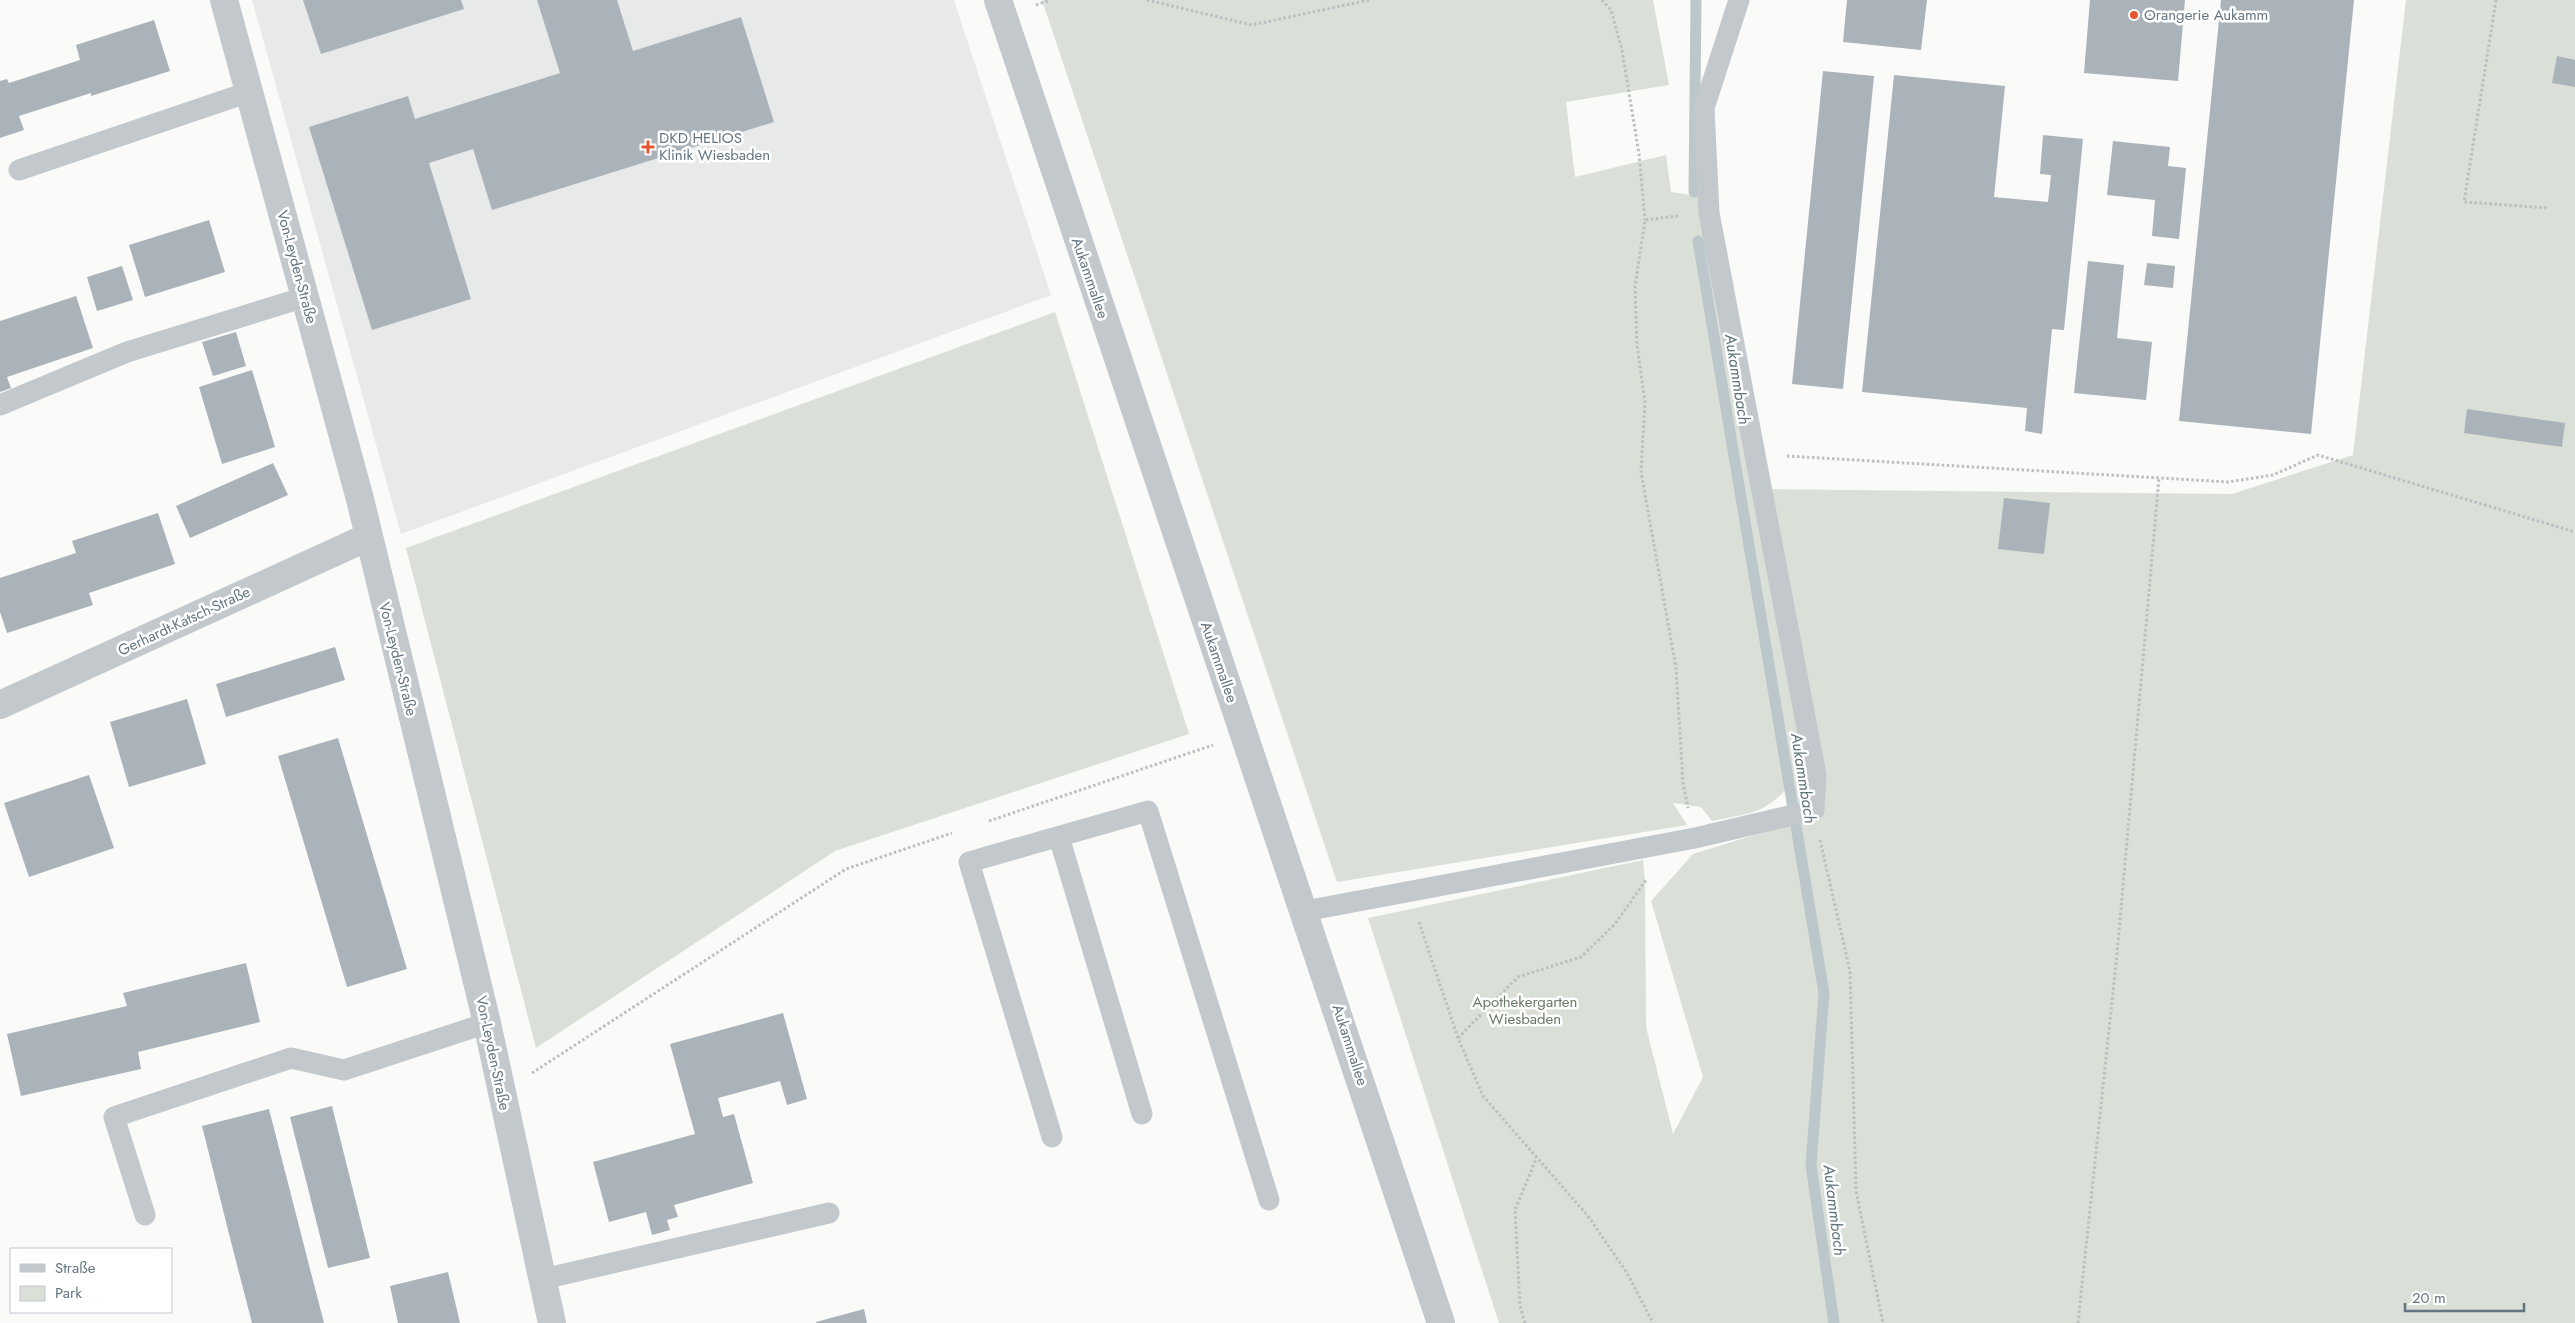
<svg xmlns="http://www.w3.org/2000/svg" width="2575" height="1323" font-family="Jost,sans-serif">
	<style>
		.built { fill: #e8e9e9 }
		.green { fill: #dadfd7 }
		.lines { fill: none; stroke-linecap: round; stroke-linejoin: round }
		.stream { stroke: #bbc7cb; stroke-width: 11 }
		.building { fill: #aab3b9 }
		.path { stroke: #bbbfc2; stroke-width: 3; stroke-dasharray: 2.5 2.5; stroke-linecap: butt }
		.service { stroke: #c3c8cc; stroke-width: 21 }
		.minor { stroke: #c3c8cc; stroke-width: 28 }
		.poi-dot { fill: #e4572e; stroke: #fff; stroke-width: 2 }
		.labels { text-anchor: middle; stroke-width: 5; stroke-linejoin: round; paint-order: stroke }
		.poi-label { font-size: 15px; fill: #657683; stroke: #fff; text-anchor: start }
		.street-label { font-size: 15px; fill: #657683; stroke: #fff }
		.park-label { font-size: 15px; fill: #687a64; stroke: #fff }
		.water-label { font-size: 16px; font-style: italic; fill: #60757c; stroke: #fff }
	</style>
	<rect width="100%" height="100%" fill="#fafaf8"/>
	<path class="built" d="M252,0H954L1051,295L401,534Z"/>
	<path class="green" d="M1042,0H1653L1669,85L1566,102L1575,177L1666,155L1671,192L1704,197L1756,489L2232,494L2353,455L2406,0H2575V1323H1499L1368,918L1643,860L1645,882L1646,1027L1673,1134L1703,1077L1651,901L1693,854L1796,822L1791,784C1764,815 1750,813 1712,821L1701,807L1673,803L1687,825L1337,882Z
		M1055,312L1189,734L835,851L536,1048L406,548Z"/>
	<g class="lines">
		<path class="stream" d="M1694,192L1696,0
			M1698,241L1824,993L1811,1165L1834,1323"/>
	</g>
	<path class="building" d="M303,0H461L464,9L321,54Z
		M537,0H617L633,51L741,17L774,122L492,210L473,149L429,163L471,299L372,330L309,127L408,96L415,119L560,73Z
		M1847,0H1927L1921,50L1843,42Z
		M2090,0H2185L2178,81L2084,73Z
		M2221,0H2354L2311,434L2179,421Z
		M154,20L170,71L91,96V93L19,116L24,130L0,138V81L7,79L9,83L80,60L76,45Z
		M2557,56L2575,60V87L2552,83Z
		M1823,71L1874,76L1843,389L1792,384Z
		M1894,75L2005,86L1994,197L2048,202L2051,175L2040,174L2043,135L2083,139L2064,330L2052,329L2042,434L2025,431L2027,408L1862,392Z
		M2113,141L2170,147L2168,166L2186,168L2179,239L2152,236L2155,200L2107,195Z
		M209,220L225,272L145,297L129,245Z
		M2088,261L2124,265L2117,338L2152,342L2146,400L2074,393Z
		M2147,263L2175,266L2173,288L2144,285Z
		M122,266L133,300L97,311L87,277Z
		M76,296L93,348L7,377L11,388L0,392V321Z
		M236,332L246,366L213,376L202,342Z
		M252,370L275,447L222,464L199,387Z
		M2467,409L2565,423L2562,447L2464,433Z
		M273,463L288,495L190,538L176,506Z
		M2004,498L2050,503L2044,554L1998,549Z
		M158,513L175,564L89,593L93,605L7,633L0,612V578L76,553L72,541Z
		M335,647L345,680L226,717L216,684Z
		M187,699L206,764L129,787L110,722Z
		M338,738L407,969L347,987L278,756Z
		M89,775L114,848L29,877L4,803Z
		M246,963L260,1022L138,1052L141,1069L21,1096L7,1034L127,1006L123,993Z
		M783,1013L807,1099L787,1105L780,1081L718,1098L723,1117L734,1114L753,1183L674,1205L678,1217L667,1220L670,1230L652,1235L646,1212L609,1222L593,1162L695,1134L670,1044Z
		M332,1106L370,1258L328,1268L290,1117Z
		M269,1109L309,1265L324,1323H252L229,1234L202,1126Z
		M448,1272L460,1323H398L390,1286Z
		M864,1309L867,1323H816V1322Z"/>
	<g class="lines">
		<path class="path" d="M1147,0L1252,25L1369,0
			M1602,0L1611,10L1622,50L1639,154L1645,220
			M2496,0L2464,202L2549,208
			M1036,5L1050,0
			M1678,216L1645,220L1635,287L1637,345L1645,402L1641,472L1676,668L1683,783L1688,808
			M1787,456L2228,482L2273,475L2318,455L2575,532
			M989,821L1213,745
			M1820,840L1850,971L1856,1191L1883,1323
			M1419,922L1458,1038L1483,1096L1588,1216L1627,1273L1653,1323
			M1458,1038L1518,977L1581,957L1615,924L1646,880
			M532,1073L846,869L952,833
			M1525,1323L1520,1306L1515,1210L1536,1159
			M2078,1323L2117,954L2159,478"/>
		<path class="service" d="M19,170L249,92
			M0,405L127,352L305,297
			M1059,837L1142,1114
			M1305,911L1695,838L1814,810L1816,775L1709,213L1704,108L1739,0
			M1052,1137L969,862L1148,811L1269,1200
			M145,1215L114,1117L291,1058L344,1070L487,1023
			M543,1279L829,1213"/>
		<path class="minor" d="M224,0L360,499L487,1023L552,1323
			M998,0L1441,1323
			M0,705L368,537"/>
	</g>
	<g class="poi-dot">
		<circle cx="2134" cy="15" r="5"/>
		<path d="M645.5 139.5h5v5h5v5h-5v5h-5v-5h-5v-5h5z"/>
	</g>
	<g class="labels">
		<g class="poi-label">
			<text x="2144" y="20">Orangerie Aukamm</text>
			<text x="659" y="143">DKD HELIOS<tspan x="659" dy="17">Klinik Wiesbaden</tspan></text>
		</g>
		<g class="street-label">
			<text transform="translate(297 267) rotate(75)" y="5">Von-Leyden-Straße</text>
			<text transform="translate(1090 278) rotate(71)" y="5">Aukammallee</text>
			<text transform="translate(184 621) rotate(-25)" y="5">Gerhardt-Katsch-Straße</text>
			<text transform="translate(398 659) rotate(76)" y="5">Von-Leyden-Straße</text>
			<text transform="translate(1219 662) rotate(71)" y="5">Aukammallee</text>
			<text transform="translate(1350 1045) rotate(72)" y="5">Aukammallee</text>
			<text transform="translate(493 1053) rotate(78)" y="5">Von-Leyden-Straße</text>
		</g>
		<g class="park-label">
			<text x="1525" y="1007">Apothekergarten<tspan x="1525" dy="17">Wiesbaden</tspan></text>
		</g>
		<g class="water-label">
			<text transform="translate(1738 379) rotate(81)" y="6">Aukammbach</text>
			<text transform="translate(1804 778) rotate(81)" y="6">Aukammbach</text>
			<text transform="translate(1835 1210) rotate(83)" y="6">Aukammbach</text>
		</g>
	</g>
	<rect x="10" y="1248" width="162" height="65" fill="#ffffff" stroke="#c1c8cd"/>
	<rect x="20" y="1264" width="25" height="8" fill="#c3c8cc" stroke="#c1c8cd"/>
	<text x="55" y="1273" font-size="15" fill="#657683">Straße</text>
	<rect x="20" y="1286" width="25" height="15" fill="#dadfd7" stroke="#c1c8cd"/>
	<text x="55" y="1298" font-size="15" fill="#657683">Park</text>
	<path d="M2405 1303v8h119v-8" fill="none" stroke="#657683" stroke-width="2.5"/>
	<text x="2412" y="1303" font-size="15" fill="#657683" stroke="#ffffff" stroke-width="4" paint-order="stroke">20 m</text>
</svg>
